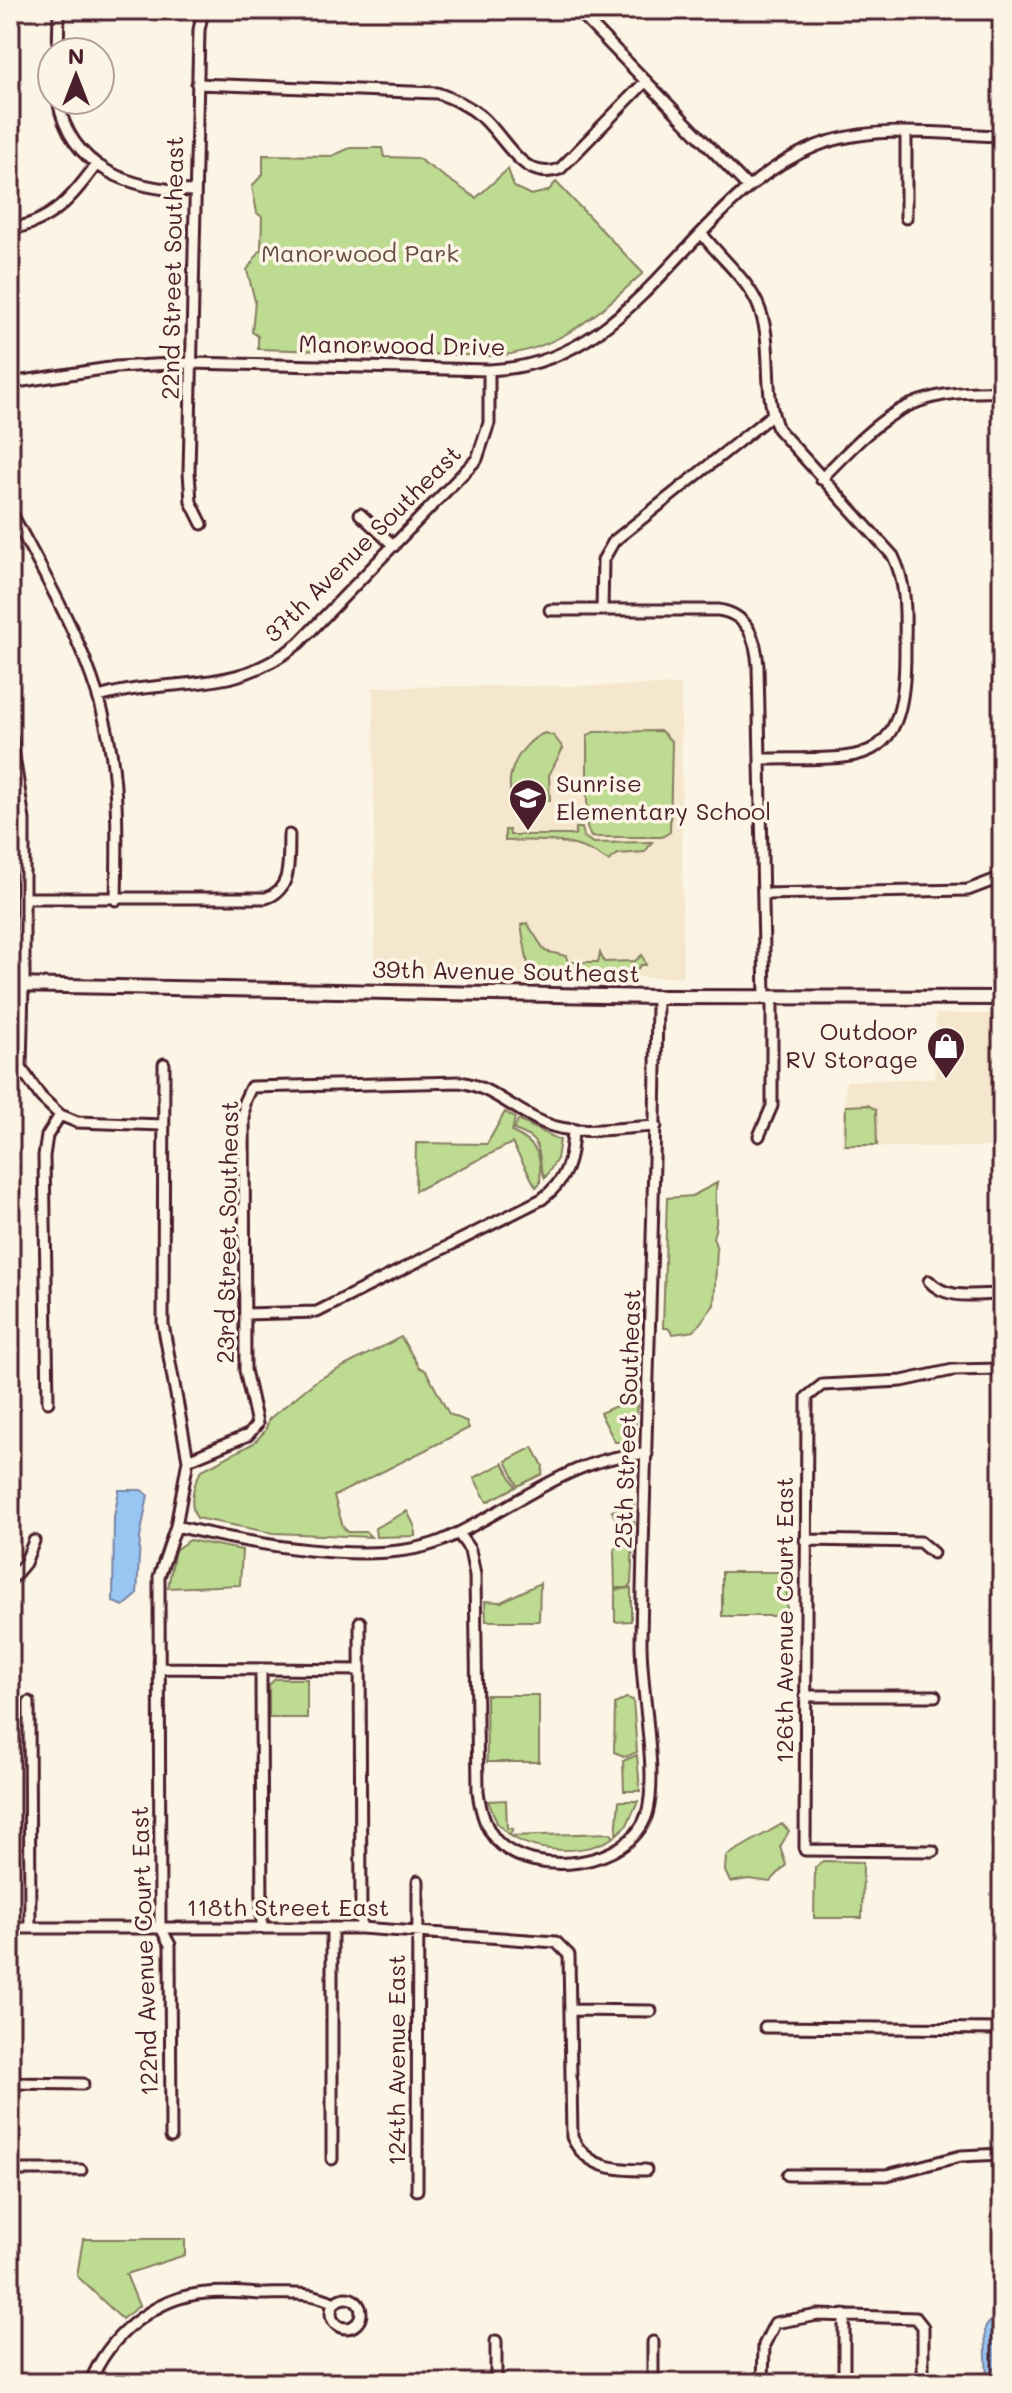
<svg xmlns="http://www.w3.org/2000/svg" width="1012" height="2393" font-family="Mali,sans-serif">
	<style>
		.built { fill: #f4e7cd }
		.green { fill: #bedb92; stroke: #847d5e; stroke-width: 2 }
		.water { fill: #98c6f3; stroke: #7983a3; stroke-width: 2 }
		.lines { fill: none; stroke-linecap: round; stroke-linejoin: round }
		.minor-casing { stroke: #4a1f2b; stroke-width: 15 }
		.tertiary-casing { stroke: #4a1f2b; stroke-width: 17 }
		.secondary-casing { stroke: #4a1f2b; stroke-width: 18 }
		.minor { stroke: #fcf5e5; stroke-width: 9 }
		.tertiary { stroke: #fcf5e5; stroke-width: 11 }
		.secondary { stroke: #fcf5e5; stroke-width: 12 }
		.labels { text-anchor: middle; stroke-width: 7; stroke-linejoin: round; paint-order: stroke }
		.park-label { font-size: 24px; fill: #674e45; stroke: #fcf5e5 }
		.street-label { font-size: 24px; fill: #4a1f2b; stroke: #fcf5e5 }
		.poi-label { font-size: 24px; fill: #4a1f2b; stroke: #fcf5e5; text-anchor: start }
	</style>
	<rect width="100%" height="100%" fill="#fcf5e5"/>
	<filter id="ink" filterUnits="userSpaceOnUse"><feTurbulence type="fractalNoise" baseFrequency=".0125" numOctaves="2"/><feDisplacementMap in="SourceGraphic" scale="16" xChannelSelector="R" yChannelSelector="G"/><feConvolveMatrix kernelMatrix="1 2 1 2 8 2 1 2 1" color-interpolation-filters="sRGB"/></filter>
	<g filter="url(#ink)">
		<path class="built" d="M681,685L683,977L375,979L373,687Z
			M10,747L14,757L23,985H10Z
			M936,1014H1002V1147H841L846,1081L934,1078Z"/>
		<path class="green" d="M350,148H382L384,157L417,158L476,198L508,169L514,187L531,195L548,191L556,182L643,273C598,314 560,350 496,356L258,349V336L252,332L255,301L247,270L261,249L262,217L257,213L252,186L263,174V155L332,156Z
			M661,731L672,742L670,832L662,837H591L587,827V736L594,732Z
			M545,733L554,736L563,748L549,775L550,801H539L521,809C495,787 519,742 545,733Z
			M576,828H582L584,837L593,843L652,842L645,852L618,854L608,861C576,838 543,840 505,841V830H509L510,835H575Z
			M527,923L545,951L566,956L568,962H598L600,953L604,962L635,961L642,955L646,965H641L630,977L530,976L521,925Z
			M846,1106L868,1105L876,1110L877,1145H845Z
			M505,1112L515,1118L512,1132C539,1144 542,1157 540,1183L536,1187L512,1143L415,1191L416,1143L487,1144Z
			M518,1120L560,1140L557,1159L545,1178C534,1157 549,1141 514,1130Z
			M717,1183C713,1201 720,1219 713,1237L717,1249L714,1305L694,1331L673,1334L668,1328H663L667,1198L692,1196Z
			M401,1337L419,1367L426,1371L449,1414L466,1421L469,1428L334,1496L343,1527L348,1532H366L371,1537L273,1533L197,1518C188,1505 193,1483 202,1470L254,1443L265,1431L269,1419L317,1380Z
			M625,1402L637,1403L635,1430L624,1442H615L600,1413Z
			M533,1447L543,1466L542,1474L518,1486L506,1461Z
			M503,1463L516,1487L487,1502L474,1478Z
			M634,1504L633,1539H624L612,1511Z
			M407,1511L415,1527V1536L376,1537L375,1528Z
			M189,1540L242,1550L240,1585L168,1588L175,1550Z
			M621,1541L633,1542L631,1584L628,1588H615L614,1550Z
			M722,1572H787V1612L783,1613L782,1616H722Z
			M540,1583L539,1621H486L485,1601L501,1602Z
			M631,1588V1621L615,1622V1590Z
			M275,1679H307V1718H269V1685Z
			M486,1695H539V1762H487Z
			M626,1698L633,1700L637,1752L626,1757L614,1752L615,1704Z
			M637,1755L640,1791H624L623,1761Z
			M506,1800L507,1828L513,1829L509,1835L497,1823L488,1801Z
			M619,1801H638L627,1825L616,1835Z
			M782,1824L789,1831L780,1847L786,1865L770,1882L749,1879L730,1882L725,1871L726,1856Z
			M610,1833L614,1837C586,1855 539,1854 511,1836Z
			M823,1861L863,1862L862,1918H814L815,1868Z
			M10,2238H16V2341L10,2343Z
			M83,2239H185V2255L126,2274L139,2306L122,2319L77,2276Z"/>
		<path class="water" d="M119,1490H141L148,1495L140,1538L137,1595L124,1606L113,1602L114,1517Z
			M1002,2318V2383H987L985,2328L991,2320Z"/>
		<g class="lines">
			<defs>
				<path id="minor" d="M577,10L748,187
					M58,52L59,10
					M197,84L437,93C454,99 468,105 482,117C506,138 523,183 560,169L646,81
					M58,100C70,169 132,190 194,191
					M906,133V218
					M10,229C52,222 72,198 96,165
					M703,235C721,259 750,281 760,310C774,348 762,391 778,429L893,556C908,586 905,618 905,652C905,772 861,757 762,759
					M10,383L116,367L190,363L489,370C641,365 689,196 816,146C873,124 942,134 1002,136
					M821,479C884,414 908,389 1002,392
					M10,510C49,584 93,656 109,740C119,793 117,846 116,900
					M360,514L394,546
					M202,524L191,502L189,472L199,30L203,10
					M550,610H718C748,614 756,639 758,666L765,997
					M602,610L603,560L614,541L773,414
					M99,697C174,675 232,698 299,643L477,459L489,423V370
					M764,894L968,890L1002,877
					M23,898H266C293,889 288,860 289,835
					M23,985L21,1068L41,1097L60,1115L77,1122L163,1125
					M164,1064L163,1324L188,1460L176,1526L159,1577L160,1926L170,1945L171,2137
					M759,1136L772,1106V997
					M929,1281C947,1301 977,1294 1002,1294
					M245,1314L317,1312L542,1199C567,1180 572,1160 573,1129
					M48,1402L44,1156L47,1136L60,1115
					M188,1460L248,1435L257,1424L245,1370L244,1102L251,1087L460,1082C492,1087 514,1110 544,1123C576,1137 622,1127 656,1126
					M176,1526C246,1543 373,1568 441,1541C508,1513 572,1454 647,1454
					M458,1533L470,1550L475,1575L478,1791C480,1808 484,1827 497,1841C533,1879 630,1868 647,1814C659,1773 640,1688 641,1639C645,1425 655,1211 657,997
					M805,1540L920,1542L933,1553
					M10,1581L25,1563L34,1541
					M360,1622L361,1928
					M160,1668L360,1670
					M261,1670L262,1928
					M805,1696H935
					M29,1702L30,1928
					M933,1851L805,1850L807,1397L822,1385L902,1381L953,1370L1002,1369
					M10,1928H361L556,1942L569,1955L572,2137C586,2168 615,2170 646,2170
					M332,1928V2159
					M572,2010L651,2011
					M765,2027L1002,2029
					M10,2083L83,2084
					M10,2170H81
					M788,2175H887L961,2156L1002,2154
					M417,2190L418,1881
					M331 2313a15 15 0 1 1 30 0a15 15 0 1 1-30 0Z
					M653,2342V2383
					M90,2383C108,2336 155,2297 206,2293C224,2291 243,2293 261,2294C286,2294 312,2291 334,2303
					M496,2383V2341
					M763,2383L764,2345L775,2323L818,2315L916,2318L923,2327V2383
					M844,2383V2315"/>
				<path id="tertiary" d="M10,737L23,820V985"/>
				<path id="secondary" d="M10,985L657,997L1002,998"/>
			</defs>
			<use href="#minor" class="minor-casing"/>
			<use href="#tertiary" class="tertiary-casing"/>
			<use href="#secondary" class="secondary-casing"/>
			<use href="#minor" class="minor"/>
			<use href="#tertiary" class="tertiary"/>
			<use href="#secondary" class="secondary"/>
		</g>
	</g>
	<defs>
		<symbol id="school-pin" viewBox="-11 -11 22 30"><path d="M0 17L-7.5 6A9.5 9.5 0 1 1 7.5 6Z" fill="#4a1f2b" stroke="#fcf5e5"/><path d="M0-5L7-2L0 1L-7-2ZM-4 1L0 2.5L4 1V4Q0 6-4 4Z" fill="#fff"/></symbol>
		<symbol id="shop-pin" viewBox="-11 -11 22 30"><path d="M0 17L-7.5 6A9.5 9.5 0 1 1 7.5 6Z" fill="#4a1f2b" stroke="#fcf5e5"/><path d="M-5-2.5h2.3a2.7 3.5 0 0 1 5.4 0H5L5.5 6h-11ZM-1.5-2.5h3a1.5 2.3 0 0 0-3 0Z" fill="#fff"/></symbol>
	</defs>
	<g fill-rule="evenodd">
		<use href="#school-pin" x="506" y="776" width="44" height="60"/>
		<use href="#shop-pin" x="924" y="1024" width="44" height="60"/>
	</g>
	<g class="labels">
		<g class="park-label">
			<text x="360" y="262">Manorwood Park</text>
		</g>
		<g class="street-label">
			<text transform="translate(173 268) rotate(-89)" y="8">22nd Street Southeast</text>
			<text transform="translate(402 346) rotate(1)" y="8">Manorwood Drive</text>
			<text transform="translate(363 544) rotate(-45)" y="8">37th Avenue Southeast</text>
			<text transform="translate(506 972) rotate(1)" y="8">39th Avenue Southeast</text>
			<text transform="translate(228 1232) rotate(-89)" y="8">23rd Street Southeast</text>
			<text transform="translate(628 1419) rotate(-88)" y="8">25th Street Southeast</text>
			<text transform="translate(785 1620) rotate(-90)" y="8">126th Avenue Court East</text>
			<text x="288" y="1916">118th Street East</text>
			<text transform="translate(145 1951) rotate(-92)" y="8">122nd Avenue Court East</text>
			<text transform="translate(397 2060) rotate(-90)" y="8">124th Avenue East</text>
		</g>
		<g class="poi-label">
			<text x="556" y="792">Sunrise<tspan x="556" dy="28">Elementary School</tspan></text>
			<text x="918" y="1040" text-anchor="end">Outdoor<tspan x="918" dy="28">RV Storage</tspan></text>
		</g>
	</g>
	<rect width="1012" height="2393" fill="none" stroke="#fcf5e5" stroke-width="40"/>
	<rect x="20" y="20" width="972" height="2353" fill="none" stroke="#4a1f2b" stroke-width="3" filter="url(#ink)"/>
	<g transform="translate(76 76)"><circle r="38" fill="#fcf5e5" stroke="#b59f9b" stroke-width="2"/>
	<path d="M0-6L14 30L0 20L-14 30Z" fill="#4a1f2b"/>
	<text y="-12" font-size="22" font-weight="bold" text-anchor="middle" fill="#4a1f2b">N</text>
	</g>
</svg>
